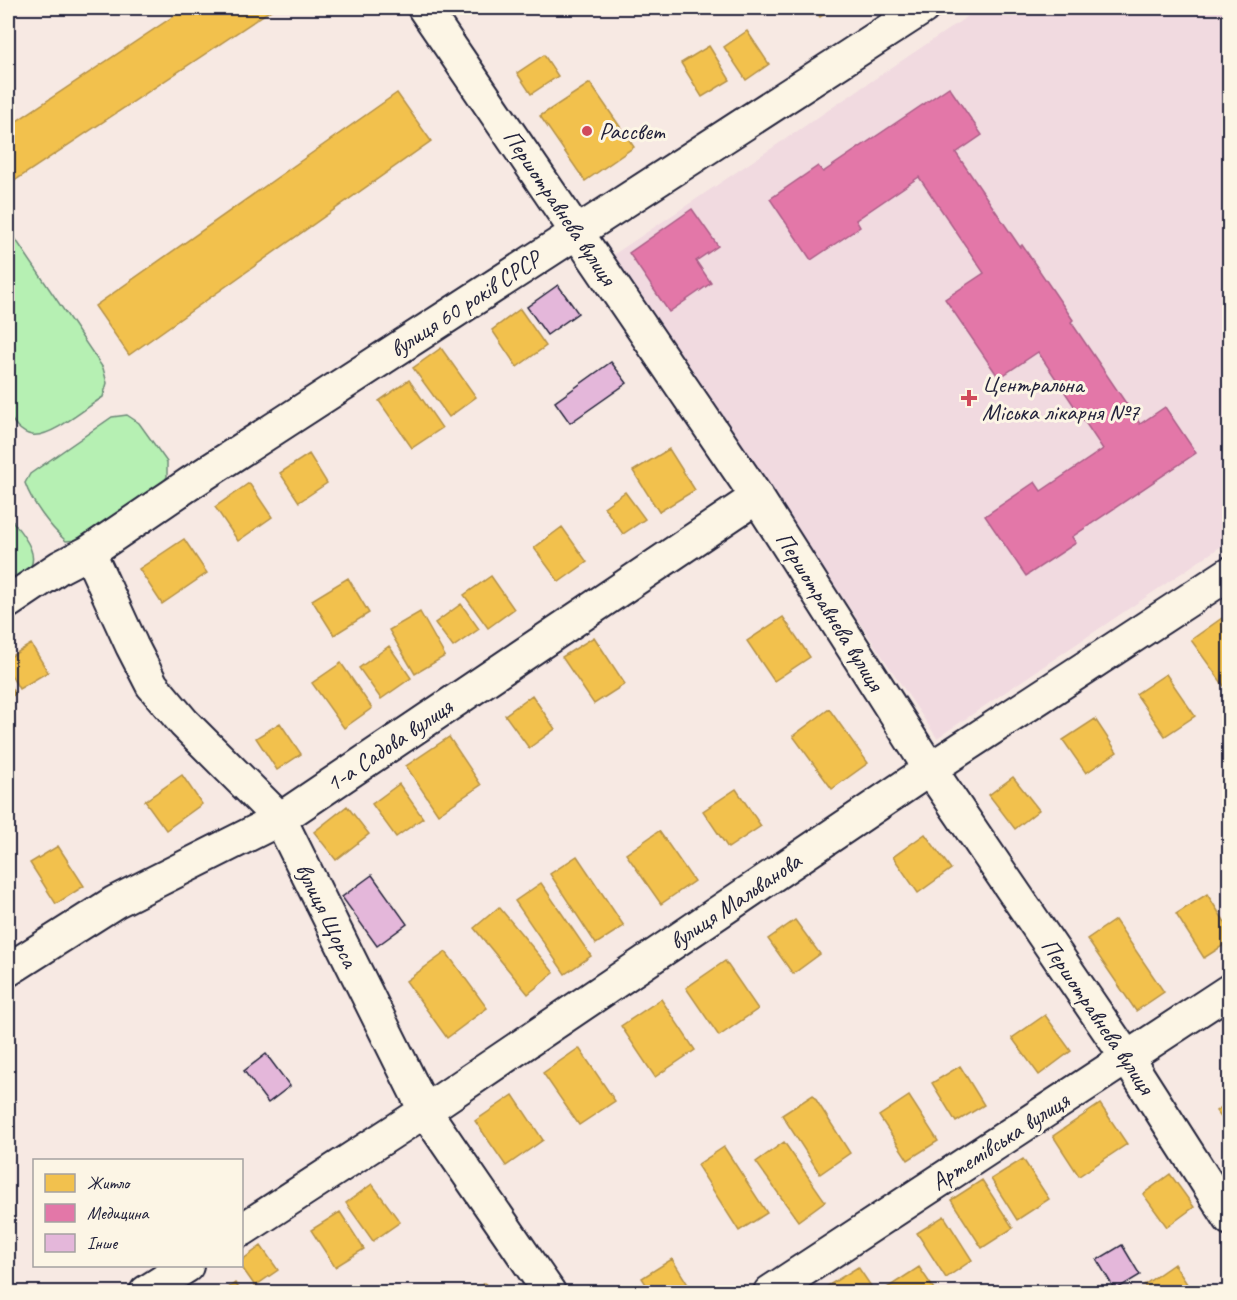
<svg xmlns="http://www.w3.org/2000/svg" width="1237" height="1300" font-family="Caveat,sans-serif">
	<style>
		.built { fill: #f1dae0 }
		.green { fill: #b6f0b3; stroke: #6c8977; stroke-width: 1.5 }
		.homes { fill: #f2c14e; stroke: #b49148; stroke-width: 1.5 }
		.health { fill: #e377a8; stroke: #a95e87; stroke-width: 1.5 }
		.building { fill: #e4b7da; stroke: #22223b; stroke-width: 1.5 }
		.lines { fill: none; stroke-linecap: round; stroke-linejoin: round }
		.street-casing { stroke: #22223b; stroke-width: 36 }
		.street { stroke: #fcf5e5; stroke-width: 32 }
		.poi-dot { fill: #d1495b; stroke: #fcf5e5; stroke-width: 2 }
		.labels { text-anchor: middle; stroke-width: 6; stroke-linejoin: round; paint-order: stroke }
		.poi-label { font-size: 24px; fill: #22223b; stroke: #fcf5e5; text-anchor: start }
		.street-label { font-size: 24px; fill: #22223b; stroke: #fcf5e5 }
	</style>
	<rect width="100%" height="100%" fill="#f7e9e3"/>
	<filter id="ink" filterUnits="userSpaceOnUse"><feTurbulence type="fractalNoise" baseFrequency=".0167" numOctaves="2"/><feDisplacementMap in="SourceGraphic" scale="12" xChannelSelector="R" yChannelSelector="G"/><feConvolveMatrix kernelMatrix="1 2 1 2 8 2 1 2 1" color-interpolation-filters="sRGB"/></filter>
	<g filter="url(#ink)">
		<path class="built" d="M980,8H1229V541L937,738L613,255Z"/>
		<path class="green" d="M8,228L103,368L107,383L103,397C87,407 51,438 32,435C20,433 13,422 8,414Z
			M127,415L139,423L167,462V477L160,486L78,540L66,541C50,527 32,503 25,483L30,474L112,417Z
			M8,515C18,530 44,554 27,572C22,578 14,582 8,586Z"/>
		<path class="homes" d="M186,8H274L8,185V127Z
			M814,8H834L820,17Z
			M747,31L769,64L746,80L724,47Z
			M709,46L730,80L702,97L681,63Z
			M544,55L558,76L531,94L517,73Z
			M590,83L634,147L585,181L540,116Z
			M397,93L431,141L129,355L95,306Z
			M520,309L546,346L517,367L492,330Z
			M441,348L476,397L449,417L413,368Z
			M409,380L442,428L412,448L379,401Z
			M669,449L695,490L659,512L633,471Z
			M309,454L327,483L299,502L280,473Z
			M249,483L272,517L238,541L215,507Z
			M625,492L645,519L623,534L604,507Z
			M562,527L587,562L559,582L534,548Z
			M184,539L207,573L162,604L139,569Z
			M491,576L514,609L488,628L464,595Z
			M348,578L369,613L334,635L312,600Z
			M461,604L479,629L453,647L435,623Z
			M420,612L445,656L415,674L389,630Z
			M783,617L810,657L774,681L747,641Z
			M1222,618L1230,629L1229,693L1191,640Z
			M594,637L625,684L594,704L562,657Z
			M31,644L48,672L19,689L8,670V658Z
			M389,646L411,678L381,699L359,668Z
			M341,663L372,708L344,728L312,683Z
			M1166,674L1195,716L1165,736L1136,694Z
			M8,682L15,694L8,699Z
			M532,695L555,729L529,748L505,715Z
			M829,709L868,763L832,789L793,736Z
			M1095,719L1117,752L1086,773L1063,740Z
			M280,723L301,754L277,770L256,738Z
			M449,737L481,785L438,814L406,766Z
			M182,775L202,804L166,830L145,801Z
			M1013,777L1039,810L1015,829L989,795Z
			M399,784L423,818L396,837L372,804Z
			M736,789L761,826L728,848L703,811Z
			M347,806L369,834L336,860L314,832Z
			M659,831L694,881L661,904L626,854Z
			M925,834L951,869L918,893L893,857Z
			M58,846L84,886L56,904L30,863Z
			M577,856L624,926L596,944L550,874Z
			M541,883L591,956L565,974L515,901Z
			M1207,894L1230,930V941L1204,958L1176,914Z
			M499,907L554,973L528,994L474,928Z
			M795,920L820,954L793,974L768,939Z
			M1115,920L1164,992L1136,1011L1087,939Z
			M446,952L487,1008L447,1038L406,981Z
			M725,961L758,1009L719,1036L686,988Z
			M661,999L695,1050L655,1077L621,1026Z
			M1045,1015L1071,1051L1039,1075L1012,1038Z
			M579,1048L615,1101L579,1125L543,1073Z
			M960,1066L984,1105L956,1122L932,1083Z
			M513,1095L543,1140L506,1166L475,1121Z
			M813,1095L850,1153L820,1174L782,1115Z
			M909,1096L938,1141L908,1160L879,1116Z
			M1230,1101V1129L1216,1111Z
			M1100,1104L1127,1144L1079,1176L1053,1136Z
			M784,1142L825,1201L798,1221L756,1162Z
			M724,1147L767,1213L739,1231L697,1165Z
			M1023,1159L1049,1199L1017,1220L991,1179Z
			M1170,1174L1194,1207L1167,1227L1143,1194Z
			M982,1180L1013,1228L982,1248L951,1200Z
			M372,1184L400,1222L373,1241L346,1203Z
			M340,1212L364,1249L335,1267L311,1230Z
			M944,1216L972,1260L946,1278L917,1233Z
			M261,1246L278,1270L255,1286L241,1266L242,1260Z
			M672,1259L692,1291L651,1292L642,1278Z
			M1174,1264L1191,1290L1188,1292H1149L1144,1285Z
			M858,1267L875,1292H830L826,1287Z
			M919,1267L936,1292H890L887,1288Z
			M235,1283L242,1292H223Z
			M485,1283L491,1292H472Z"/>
		<path class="health" d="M949,87L982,135L956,153L1020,247L1022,245L1073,320L1071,322L1140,424L1165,407L1196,453L1072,537L1076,543L1026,576L985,516L1035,482L1041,491L1103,449L1038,352L999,378L945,299L984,273L919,177L856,220L860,227L811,260L770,199L818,166L823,172Z
			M692,209L718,246L696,261L711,283L669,312L629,253Z"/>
		<path class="building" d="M558,285L578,313L547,335L527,307Z
			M611,362L627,383L570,423L555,402Z
			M372,875L407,924L377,946L342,897Z
			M266,1054L290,1086L268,1103L244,1071Z
			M1122,1245L1140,1275L1115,1290L1097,1260Z"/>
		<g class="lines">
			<defs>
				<path id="street" d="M424,8L757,497L930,769L1127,1058L1230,1219
					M89,552L132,646L152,685L184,723L280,819L425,1111L549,1292
					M8,602L60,567L89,552L192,482L923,8
					M8,970L115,902L280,819L757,497
					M242,1230L425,1111L930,769L1230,573
					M146,1292L187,1266
					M770,1292L1230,990"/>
			</defs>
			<use href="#street" class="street-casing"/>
			<use href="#street" class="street"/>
		</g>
	</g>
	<g class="poi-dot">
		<circle cx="587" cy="131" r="6"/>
		<path d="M966 389h6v6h6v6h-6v6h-6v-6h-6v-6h6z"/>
	</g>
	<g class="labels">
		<g class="poi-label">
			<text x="599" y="139">Рассвет</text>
			<text x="982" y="392">Центральна<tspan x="982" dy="28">Міська лікарня №7</tspan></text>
		</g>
		<g class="street-label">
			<text transform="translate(560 207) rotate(56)" y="8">Першотравнева вулиця</text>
			<text transform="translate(465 304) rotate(-33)" y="8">вулиця 60 років СРСР</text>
			<text transform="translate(830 611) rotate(58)" y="8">Першотравнева вулиця</text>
			<text transform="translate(389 745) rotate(-34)" y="8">1-а Садова вулиця</text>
			<text transform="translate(735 901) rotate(-34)" y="8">вулиця Мальванова</text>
			<text transform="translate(327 915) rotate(64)" y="8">вулиця Щорса</text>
			<text transform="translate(1098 1016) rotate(56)" y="8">Першотравнева вулиця</text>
			<text transform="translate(1000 1141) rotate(-33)" y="8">Артемівська вулиця</text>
		</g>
	</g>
	<rect width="1237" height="1300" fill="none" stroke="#fcf5e5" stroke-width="30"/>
	<rect x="15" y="15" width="1207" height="1270" fill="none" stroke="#22223b" stroke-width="2" filter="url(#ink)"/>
	<rect x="33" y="1159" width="210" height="108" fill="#fcf5e5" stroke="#a5a1a1" stroke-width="1.5"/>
	<rect x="45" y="1174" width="30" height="18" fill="#f2c14e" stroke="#a5a1a1" stroke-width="1.5"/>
	<text x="87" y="1189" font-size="18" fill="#22223b">Житло</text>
	<rect x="45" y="1204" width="30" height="18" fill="#e377a8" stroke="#a5a1a1" stroke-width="1.5"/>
	<text x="87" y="1219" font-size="18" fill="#22223b">Медицина</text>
	<rect x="45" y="1234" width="30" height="18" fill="#e4b7da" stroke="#a5a1a1" stroke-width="1.5"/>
	<text x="87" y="1249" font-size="18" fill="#22223b">Інше</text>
</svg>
